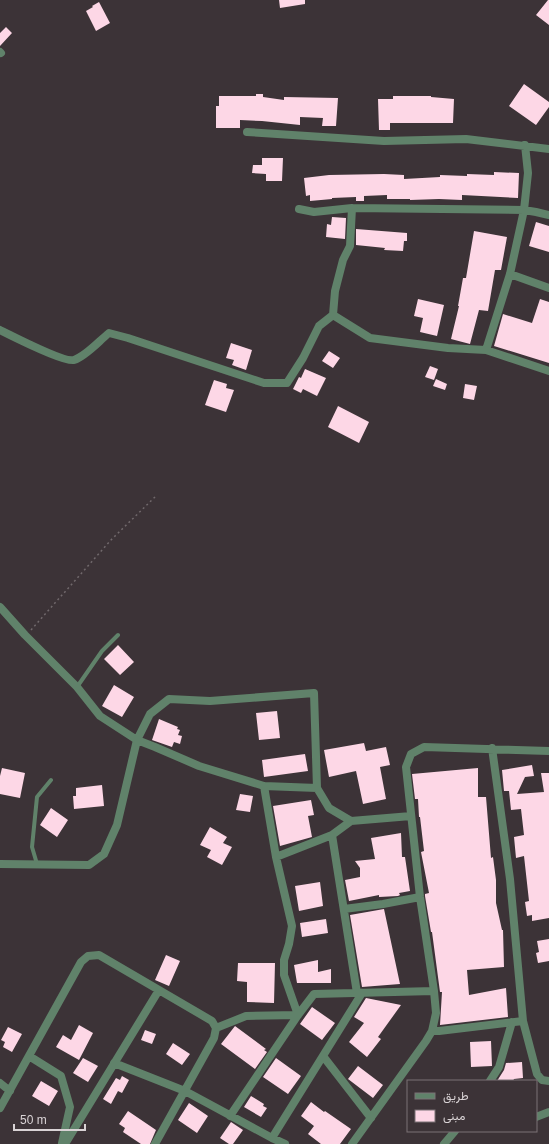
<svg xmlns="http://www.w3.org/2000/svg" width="549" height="1144" font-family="Arial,Vazirmatn,sans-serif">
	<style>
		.building { fill: #fdd7e6 }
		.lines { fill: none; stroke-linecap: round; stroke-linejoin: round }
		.path { stroke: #71696c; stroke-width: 1.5; stroke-dasharray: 2 3; stroke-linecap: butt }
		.lane { stroke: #60826a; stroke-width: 4 }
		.street { stroke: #60826a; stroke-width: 8 }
	</style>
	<rect width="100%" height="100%" fill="#3c3337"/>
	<path class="building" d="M279,0H305V4L280,8Z
		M548,0H549V25L536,15Z
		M99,2L110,23L96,31L86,11L93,7L92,6Z
		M6,27L12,33L0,46V33Z
		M524,84L549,102V107L536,125L509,106Z
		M256,94H263V97L284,100V97L338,98L336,126H322L323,118L300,117V125L262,121L240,120V128H216V106H219V96H256Z
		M393,96H431V97L454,99L453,123H390V130H379L378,99H393Z
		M262,158H283L282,181H266V174L252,173L253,165H262Z
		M494,172L519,173L518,198L462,195V200L439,199L410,200V199H387V195L364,196V201H356V197L332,198V199L310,201V195L306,196L304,178L329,175L384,174L404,175V179L440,177V175L467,176V174L494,175Z
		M332,217L346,218L345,239L326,237L327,224L331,225Z
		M536,222L549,226V252L529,246Z
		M356,229L407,233V241H404L403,251L384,250L385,248L356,245Z
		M474,231L507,237L501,270H495L488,311L479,310L470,344L451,339L459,306H458L463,278H466Z
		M418,299L444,305L437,336L420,332L423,318L414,316Z
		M540,299L549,302V363L494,346L503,314L532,323Z
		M231,343L252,350L246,370L232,365L234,360L226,358Z
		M329,351L340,358L333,368L322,361Z
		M430,366L438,369L434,380L425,377Z
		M305,369L326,378L317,396L303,389L301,393L293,389L299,377L301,378Z
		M436,379L447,384L445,390L433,386Z
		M214,380L227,384L226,388L234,390L226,412L205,405Z
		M465,384L477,386L474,400L463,398Z
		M338,406L369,422L359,443L328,427Z
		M118,645L134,662L120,675L104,659Z
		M114,685L134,697L122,717L102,706Z
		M277,711L280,738L259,740L256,713Z
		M159,719L178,727L177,729L180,730L178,735L182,736L180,744L174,742L172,747L152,740Z
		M364,743L366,751L386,747L390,765L380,767L386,799L363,804L356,771L329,777L324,750Z
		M305,754L308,771L264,777L262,760Z
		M532,765L534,776L525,777L517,794L544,792L541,773H549V918L532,921V915L527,916L525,902L529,901L524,856L516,858L514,837L524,835L521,809L511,810L509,791H504L502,770Z
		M2,768L25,773L20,798L0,794V776Z
		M478,768V797H486L491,858L493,857L496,880V903L502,930H503L504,967L467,970L469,995L506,988L508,1017L440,1025L442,992H440L432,932H431L425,896V894L429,893L421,852L424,851L420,817H419L418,799H415L412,774Z
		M102,785L104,806L74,809L73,796H76V788Z
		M240,794L253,796L250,812L236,810Z
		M311,800L314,815L308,816L312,837L280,846L273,806Z
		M51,808L68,820L57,837L40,825Z
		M210,827L227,837L223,843L232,847L222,865L207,857L211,850L200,845Z
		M401,833L402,857H405L410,891L399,893L400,895L398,896L379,897V895L349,901L345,880L360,877V868L355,861L375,859L371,838Z
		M320,882L323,906L299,911L295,886Z
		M384,909L400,984L362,987L350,915Z
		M326,919L328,933L302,937L300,923Z
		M549,939V961L538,963L536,953L539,952L537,941Z
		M166,955L180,961L169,986L155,980Z
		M318,960V972L331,969V983H297L294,965Z
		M238,963H275L274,1003L247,1002V982L237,981Z
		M366,998L401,1005L378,1037L381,1039L367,1057L349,1042L364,1023L354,1017Z
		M312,1007L335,1023L322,1040L300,1024Z
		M79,1025L93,1033L79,1060L56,1047L63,1035L71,1040Z
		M235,1026L266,1049L264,1050L267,1052L255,1069L221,1044Z
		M8,1027L22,1034L12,1052L3,1047L5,1042L1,1040Z
		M145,1030L156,1034L152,1044L141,1040Z
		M491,1041L492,1066L471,1067L470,1042Z
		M173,1043L190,1054L182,1065L166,1054Z
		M83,1058L98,1066L88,1082L73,1073Z
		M276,1058L301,1076L288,1094L263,1077Z
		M522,1062L523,1078L514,1079L513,1081H497L504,1070L506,1063Z
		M358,1066L383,1085L373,1098L348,1079Z
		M122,1076L129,1080L122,1093L118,1091L111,1104L103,1099L116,1078L120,1080Z
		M41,1081L58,1091L49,1106L32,1096Z
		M251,1096L264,1104L263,1106L267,1108L261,1117L244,1107Z
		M311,1102L324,1112L325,1111L351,1129L340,1144H321L308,1134L314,1126L301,1116Z
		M189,1103L208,1116L197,1133L178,1120Z
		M128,1111L156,1130L150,1144H141L123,1132L125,1128L119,1124Z
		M231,1122L243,1130L233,1144H229L220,1138Z"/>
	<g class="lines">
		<path class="path" d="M31,630L111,540L157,495"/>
		<path class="lane" d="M77,687L102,651L118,635
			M37,864L32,847L37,797L51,780"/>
		<path class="street" d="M0,52L1,53
			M247,132L384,141L466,139L549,149
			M299,209L314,212L352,208L524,210L536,212L549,215
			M510,274L549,288
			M333,315L370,338L448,348L486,350L549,371
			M0,330C12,336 65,363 74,360C86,356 99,341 109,333L128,338L264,383H287L303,358L319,326L333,315L335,291L343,260L350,246L352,208
			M486,350L510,274L524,210L528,173L525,145
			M0,607L25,635L77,687L100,716L137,740L155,747L199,766L264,786L317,788L329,808L351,821L411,816
			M492,748L510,879L523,1021L537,1074L542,1080L549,1081
			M332,835L357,993
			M276,857L332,835L351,821
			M0,864L89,865L104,854L117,825L137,740L150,714L169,699L210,701L314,693L317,788
			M344,909L383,904L420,897
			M216,1028L246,1016L298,1015L284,975V960L289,944L292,926L276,857L264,786
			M432,1031H439L523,1021
			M29,1056L61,1076L70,1107L62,1143
			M323,1056L371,1118
			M114,1063L185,1091L272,1138L285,1144
			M490,1081L499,1067L512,1022
			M0,1083L10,1091
			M0,1108L81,962L88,956L99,955L212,1021L216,1028L214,1038L155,1144
			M230,1116L298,1015L314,994L434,991
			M536,1117L549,1112
			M272,1138L362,993
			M65,1144L159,990
			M352,1144L426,1041L432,1031L436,1013L434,991L420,897L406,767L411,754L424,747L549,751
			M444,1144L455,1131"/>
	</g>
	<rect x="407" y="1080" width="130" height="52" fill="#3c3337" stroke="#7b7376"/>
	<rect x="415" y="1093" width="20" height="6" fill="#60826a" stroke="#7b7376"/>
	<text x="443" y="1100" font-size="12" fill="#d9d3d5">طريق</text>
	<rect x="415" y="1110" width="20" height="12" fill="#fdd7e6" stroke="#7b7376"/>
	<text x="443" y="1120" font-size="12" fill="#d9d3d5">مبنى</text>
	<path d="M14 1124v6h71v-6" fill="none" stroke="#d9d3d5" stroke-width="2"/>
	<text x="20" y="1124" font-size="12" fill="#d9d3d5" stroke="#3c3337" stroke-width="3" paint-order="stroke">50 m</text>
</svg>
